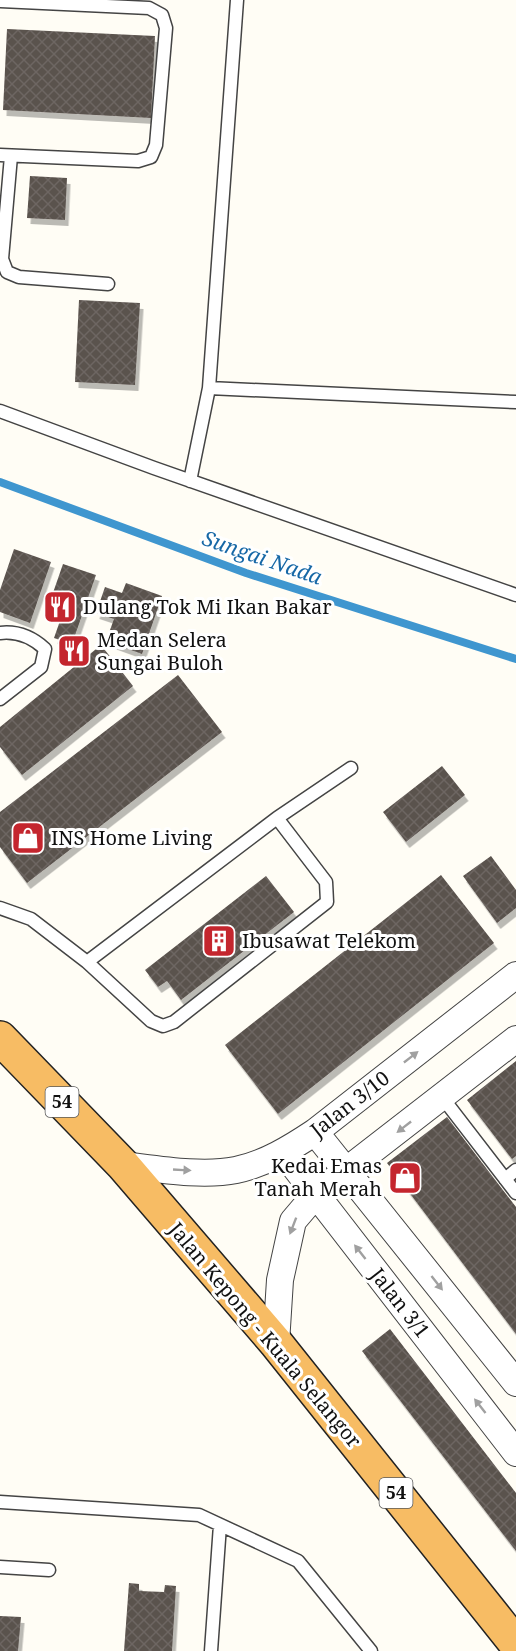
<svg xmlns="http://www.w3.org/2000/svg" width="516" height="1651" font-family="'Noto Serif',serif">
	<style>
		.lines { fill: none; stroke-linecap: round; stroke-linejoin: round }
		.stream { stroke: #3f96cf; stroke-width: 8 }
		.building { fill: url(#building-cross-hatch); filter: url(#shadow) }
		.service-casing { stroke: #444; stroke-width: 15 }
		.minor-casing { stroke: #444; stroke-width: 28 }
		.trunk-casing { stroke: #222; stroke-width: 36 }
		.service { stroke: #fff; stroke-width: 12 }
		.minor { stroke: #fff; stroke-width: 26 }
		.trunk { stroke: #f7bc64; stroke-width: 33 }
		.oneway { fill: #a0a0a0 }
		.labels { text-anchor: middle; stroke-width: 6; stroke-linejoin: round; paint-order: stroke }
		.shield { fill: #fff; stroke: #585858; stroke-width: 1.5 }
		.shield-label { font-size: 18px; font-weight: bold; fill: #111 }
		.poi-label { font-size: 20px; fill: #111; stroke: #fff; text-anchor: start }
		.street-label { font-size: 20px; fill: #111; stroke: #fff }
		.water-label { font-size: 21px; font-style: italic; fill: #1768a6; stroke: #fff }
	</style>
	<defs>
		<pattern id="building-cross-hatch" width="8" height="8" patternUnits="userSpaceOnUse" patternTransform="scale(1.5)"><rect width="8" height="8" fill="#5a524d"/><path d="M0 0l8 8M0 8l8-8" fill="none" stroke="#6d6662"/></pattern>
		<filter id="shadow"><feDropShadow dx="3.5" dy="6" stdDeviation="0" flood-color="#0004"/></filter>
	</defs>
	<rect width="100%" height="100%" fill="#fffdf5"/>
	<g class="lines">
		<path class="stream" d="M0,482L246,573L516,659"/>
	</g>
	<path class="building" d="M7,29L155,36L151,118L3,110Z
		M30,176L67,178L65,220L27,218Z
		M79,300L140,303L135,385L75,382Z
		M14,549L51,562L30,623L0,612V590Z
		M63,564L96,575L72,644L54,638L62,615L47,610Z
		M126,583L162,596L142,654L106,641L114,619L96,613L105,587L122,593Z
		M101,645L133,686L22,775L0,747V727Z
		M178,675L222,732L27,883L0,847V812Z
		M442,766L465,795L406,842L383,812Z
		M491,856L516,890V908L497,923L463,876Z
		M441,875L494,943L278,1114L225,1045Z
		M266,876L294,912L181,1000L167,981L158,987L145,970Z
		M516,1061V1156L512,1159L467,1100Z
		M447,1117L516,1207V1334L387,1163Z
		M390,1329L516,1493V1551L362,1351Z
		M129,1583L139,1584V1591L164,1592L165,1585L176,1586L172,1651H124Z
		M0,1616L21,1617L18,1651H0Z"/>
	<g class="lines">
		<defs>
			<path id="service" d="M0,1L149,8L162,15L166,28L156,145L151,157L138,161L0,155
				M11,156L2,259L7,272L19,277L108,284
				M209,388L516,402
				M0,411L154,468L516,595
				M190,481L209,388L237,0
				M0,633C17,631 32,637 45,649L41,667L0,699
				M0,908L31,919L87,962L277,818L351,768
				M87,962L151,1021L163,1026L174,1022L327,902L326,882L277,818
				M442,1097L516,1193
				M505,1179L516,1170
				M0,1502L199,1515L298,1561L371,1651
				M0,1567L49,1570
				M211,1651L220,1525"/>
			<path id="minor" d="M315,1132L516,1383
				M284,1153L516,1453
				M123,1165C157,1169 202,1177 236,1170C265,1164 291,1148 315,1132L516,975
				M276,1343L280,1280L293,1221L316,1194L516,1039"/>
			<path id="trunk" d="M0,1038L123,1165L276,1343L516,1644"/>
		</defs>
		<use href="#service" class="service-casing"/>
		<use href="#minor" class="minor-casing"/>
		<use href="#trunk" class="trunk-casing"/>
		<use href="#service" class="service"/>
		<use href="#minor" class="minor"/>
		<use href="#trunk" class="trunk"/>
	</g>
	<defs><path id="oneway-solid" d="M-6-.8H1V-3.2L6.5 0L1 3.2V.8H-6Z" transform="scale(1.5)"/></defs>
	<g class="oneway">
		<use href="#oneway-solid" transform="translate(411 1057) rotate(-38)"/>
		<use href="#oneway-solid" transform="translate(404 1127) rotate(142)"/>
		<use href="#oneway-solid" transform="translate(182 1170) rotate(3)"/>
		<use href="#oneway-solid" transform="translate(293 1226) rotate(111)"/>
		<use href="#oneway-solid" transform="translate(360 1252) rotate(-128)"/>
		<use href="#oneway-solid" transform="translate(437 1283) rotate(52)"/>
		<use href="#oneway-solid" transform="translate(480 1406) rotate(-128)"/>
	</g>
	<defs>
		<symbol id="restaurant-square" viewBox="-11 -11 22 22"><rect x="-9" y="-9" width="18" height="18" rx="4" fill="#c4262e" stroke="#fff"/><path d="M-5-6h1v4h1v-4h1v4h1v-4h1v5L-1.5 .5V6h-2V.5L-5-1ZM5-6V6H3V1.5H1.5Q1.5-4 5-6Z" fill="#fff"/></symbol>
		<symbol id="shop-square" viewBox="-11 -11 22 22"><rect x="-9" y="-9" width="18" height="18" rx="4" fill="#c4262e" stroke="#fff"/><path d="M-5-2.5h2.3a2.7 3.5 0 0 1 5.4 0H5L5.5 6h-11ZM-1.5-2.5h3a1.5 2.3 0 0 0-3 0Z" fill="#fff"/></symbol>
		<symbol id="building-square" viewBox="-11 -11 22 22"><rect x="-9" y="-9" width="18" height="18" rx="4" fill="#c4262e" stroke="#fff"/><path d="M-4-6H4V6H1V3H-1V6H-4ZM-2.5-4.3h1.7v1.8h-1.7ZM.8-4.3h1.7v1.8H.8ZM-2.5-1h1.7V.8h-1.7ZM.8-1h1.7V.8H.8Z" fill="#fff"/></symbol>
	</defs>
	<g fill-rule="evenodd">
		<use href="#restaurant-square" x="41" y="588" width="38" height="38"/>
		<use href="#restaurant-square" x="55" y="632" width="38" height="38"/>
		<use href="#shop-square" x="9" y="819" width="38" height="38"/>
		<use href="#building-square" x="200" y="922" width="38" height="38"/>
		<use href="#shop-square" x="386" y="1159" width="38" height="38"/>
	</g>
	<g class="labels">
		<g class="shield">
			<rect x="45.5" y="1087" width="33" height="30" rx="4.5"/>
			<rect x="379.5" y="1478" width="33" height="30" rx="4.5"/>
		</g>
		<g class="shield-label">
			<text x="62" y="1108">54</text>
			<text x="396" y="1499">54</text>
		</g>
		<g class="poi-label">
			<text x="83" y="614">Dulang Tok Mi Ikan Bakar</text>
			<text x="97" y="647">Medan Selera<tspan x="97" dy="23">Sungai Buloh</tspan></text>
			<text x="51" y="845">INS Home Living</text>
			<text x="242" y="948">Ibusawat Telekom</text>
			<text x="382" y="1173" text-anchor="end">Kedai Emas<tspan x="382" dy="23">Tanah Merah</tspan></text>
		</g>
		<g class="street-label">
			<text transform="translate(350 1104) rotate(-38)" y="7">Jalan 3/10</text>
			<text transform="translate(400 1303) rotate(52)" y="7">Jalan 3/1</text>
			<text transform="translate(265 1335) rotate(50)" y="7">Jalan Kepong - Kuala Selangor</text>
		</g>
		<g class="water-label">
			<text transform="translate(262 558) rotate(19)" y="7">Sungai Nada</text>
		</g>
	</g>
</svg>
